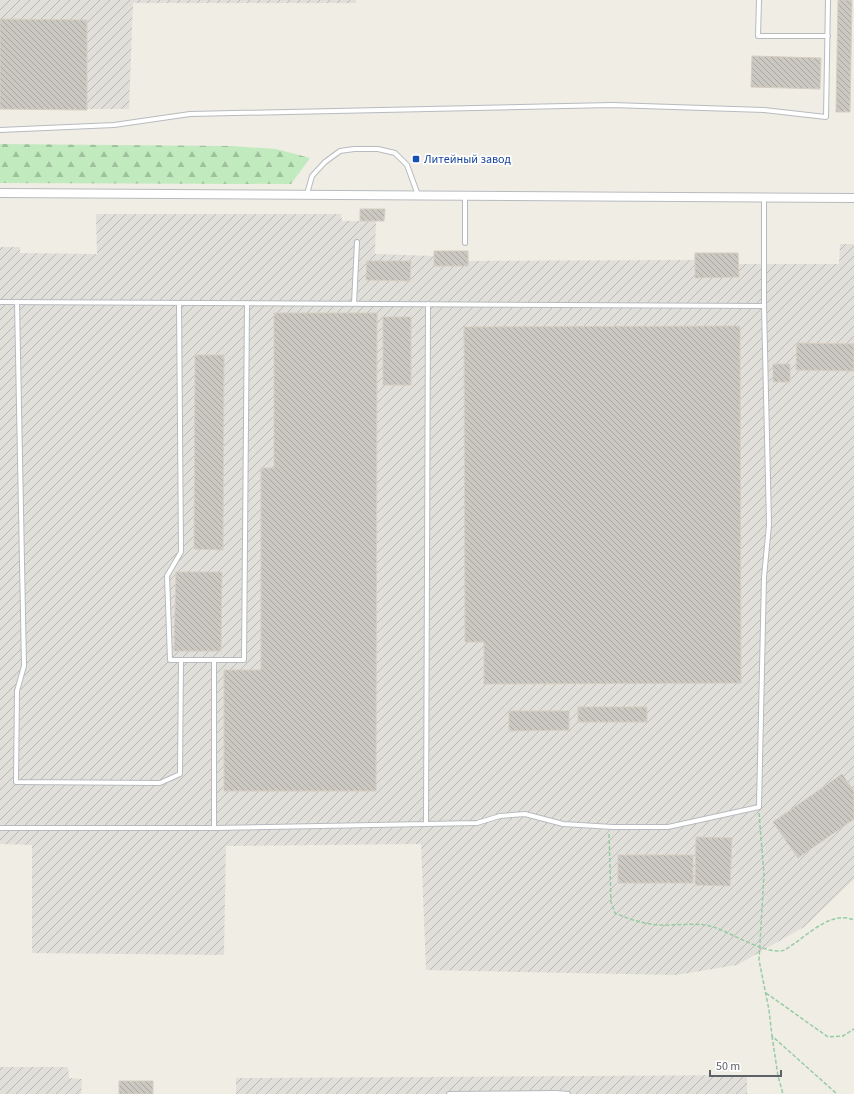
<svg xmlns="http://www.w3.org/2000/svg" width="854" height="1094" font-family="'Source Sans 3',sans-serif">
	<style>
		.industrial { fill: url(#industrial-furrows) }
		.forest { fill: url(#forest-firs) }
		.building { fill: url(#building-back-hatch); stroke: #d6cec2 }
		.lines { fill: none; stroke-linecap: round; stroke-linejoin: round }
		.lane-casing { stroke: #b7bbc0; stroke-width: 6 }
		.street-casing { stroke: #b7bbc0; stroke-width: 10 }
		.path { stroke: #96cca3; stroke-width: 1.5; stroke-dasharray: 4 2; stroke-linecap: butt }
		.lane { stroke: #fff; stroke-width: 4 }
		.street { stroke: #fff; stroke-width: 8 }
		.transit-dot { fill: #1a4fb4; stroke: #fff; stroke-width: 1.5 }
		.labels { text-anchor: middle; stroke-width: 3.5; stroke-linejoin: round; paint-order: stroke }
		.transit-label { font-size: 12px; fill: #164399; stroke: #fff; text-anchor: start }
	</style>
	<defs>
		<pattern id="industrial-furrows" width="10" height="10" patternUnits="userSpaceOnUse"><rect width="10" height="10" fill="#e1dfd9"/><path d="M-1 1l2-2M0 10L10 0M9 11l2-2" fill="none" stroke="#bab8b4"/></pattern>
		<pattern id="forest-firs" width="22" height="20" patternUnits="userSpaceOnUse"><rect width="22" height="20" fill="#c1eabe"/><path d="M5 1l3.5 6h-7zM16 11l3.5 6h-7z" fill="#a0c19e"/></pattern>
		<pattern id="building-back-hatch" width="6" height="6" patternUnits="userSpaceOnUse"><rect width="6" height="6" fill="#cbc8c1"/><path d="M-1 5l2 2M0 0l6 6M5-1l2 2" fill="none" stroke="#a8a6a1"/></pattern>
	</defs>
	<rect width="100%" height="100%" fill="#f0ede4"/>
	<path class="industrial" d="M0,0H356V3H133L129,109H0Z
		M96,214H341L342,221H376L375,254L434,256V251H468L469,261L694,260L695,253H738L739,264H839L840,244H854V879L804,927L737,965L676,975L426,970L421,844L226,846L224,955L32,953V845L0,844V247H20V253L97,254Z
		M0,1067H68L69,1078L82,1079L81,1094H0Z
		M747,1075V1094H236V1078Z"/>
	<path class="forest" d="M0,144L231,146L276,149L310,158L291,184L0,183Z"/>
	<path class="building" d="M838,0H852L850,112H836Z
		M0,19L87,20V110L0,109Z
		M752,56L821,58L820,89L751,87Z
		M360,209H385L384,221H360Z
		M434,251H468V266H434Z
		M695,253H738L739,277L695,278Z
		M367,261H411L410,281L366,280Z
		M274,313H377L376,791H224V670H261V468H274Z
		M383,317H411V385H383Z
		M740,326L741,683L484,684V642H465L464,327Z
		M797,343L854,344V371L796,370Z
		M195,355H224L223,550L194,549Z
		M773,364H790V382H773Z
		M176,572H222L221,651H174Z
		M578,707H647V722H578Z
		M509,711H569V730L509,731Z
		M842,774L854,791V819L798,858L773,822Z
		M696,837L732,838L730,886L695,885Z
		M618,855H693V883H618Z
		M119,1081H153V1094H119Z"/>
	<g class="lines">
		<defs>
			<path id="lane" d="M759,0L758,36H828
				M0,130L114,125L190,114L612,105L764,110L826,117L828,0
				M307,194L312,176L325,162L340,151L354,149H378L395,153L407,165L418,195
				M465,243V196
				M0,302L764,306
				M17,302L24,666L17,691L16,782L160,783L180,774L181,660
				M179,303L181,552L167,576L170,660H214
				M354,304L357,242
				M428,304L426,824L477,823L500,816L525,814L563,824L613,827H668L759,807L764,577L769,525L764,306V198
				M0,828H214L426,824
				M214,828V660H244L247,303
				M449,1094L556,1093L568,1094"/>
			<path id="street" d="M0,193L854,198"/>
		</defs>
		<use href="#lane" class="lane-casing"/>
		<use href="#street" class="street-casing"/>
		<path class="path" d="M759,813L764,874L759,960L769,1010L772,1036L837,1094
			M609,834L611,902L615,913C629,919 643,924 659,925C676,926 693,922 710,926C730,931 765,956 785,950C788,948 792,945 795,943C812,931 833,911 854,920
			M766,993L828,1037L843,1036L854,1029
			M772,1036L778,1076L783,1094"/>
		<use href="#lane" class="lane"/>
		<use href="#street" class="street"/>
	</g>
	<rect class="transit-dot" x="412" y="155" width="8" height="8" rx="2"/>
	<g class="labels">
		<g class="transit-label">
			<text x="424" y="163">Литейный завод</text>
		</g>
	</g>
	<path d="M710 1070v6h71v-6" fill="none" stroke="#5c6167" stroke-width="2"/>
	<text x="716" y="1070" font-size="12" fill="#5c6167" stroke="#ffffff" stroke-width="3" paint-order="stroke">50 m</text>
</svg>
